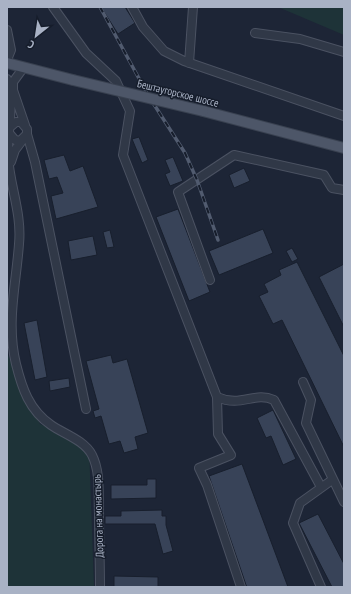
<svg xmlns="http://www.w3.org/2000/svg" width="351" height="594" font-family="'PT Sans Narrow',sans-serif">
	<style>
		.green { fill: #1e3338 }
		.building { fill: #384358; stroke: #181f2d }
		.lines { fill: none; stroke-linecap: round; stroke-linejoin: round }
		.minor-casing { stroke: #4b5262; stroke-width: 10 }
		.major-casing { stroke: #394150; stroke-width: 12 }
		.minor { stroke: #303847; stroke-width: 8 }
		.major { stroke: #4d5668; stroke-width: 10 }
		.rail-casing { stroke: #515b6f; stroke-width: 3.5 }
		.rail { stroke: #161d2b; stroke-width: 2; stroke-dasharray: 6; stroke-linecap: butt }
		.major-bridge-casing { stroke: #394150; stroke-width: 12; stroke-linecap: butt }
		.major-bridge { stroke: #4d5668; stroke-width: 10 }
		.labels { text-anchor: middle; stroke-width: 3; stroke-linejoin: round; paint-order: stroke }
		.street-label { font-size: 11px; fill: #a9b2c5; stroke: #161d2b }
	</style>
	<rect width="100%" height="100%" fill="#1d2536"/>
	<path class="green" d="M278,7H344V35Z
		M7,353L40,424L89,445L94,587H7Z"/>
	<path class="building" d="M101,7H125L135,23L118,34Z
		M139,137L148,160L142,163L132,139Z
		M64,155L70,171L83,166L98,207L56,219L51,196L63,193L57,177L49,179L44,160Z
		M173,157L183,181L170,186L165,174L170,172L165,160Z
		M244,168L250,181L234,188L229,175Z
		M178,209L210,292L189,301L156,217Z
		M263,229L273,253L219,275L209,251Z
		M110,230L114,247L107,248L103,232Z
		M93,236L97,255L71,260L68,241Z
		M292,248L298,259L292,262L286,251Z
		M297,262L344,356V447L282,320L273,324L259,296L268,292L264,284L281,275L279,270Z
		M344,264V327L319,277Z
		M37,320L47,377L35,380L24,323Z
		M111,355L113,363L127,359L148,433L135,437L138,449L124,453L120,441L109,444L101,416L95,418L93,411L99,409L86,361Z
		M69,378L70,387L50,391L49,381Z
		M273,410L296,459L283,465L271,436L266,438L257,418Z
		M242,464L288,587H247L246,585L209,476Z
		M147,479H156V498L111,499V485H147Z
		M162,510V516H166V525L173,551L163,554L155,524H105V516H121V511Z
		M318,514L344,564V587H332L299,523Z
		M114,576L158,577V587H114Z"/>
	<g class="lines">
		<defs>
			<path id="minor" d="M53,7L86,53L116,81L130,111L123,155L217,397L218,434L231,455L199,468L207,485L241,587
				M132,7L143,27L164,51L184,61L344,116
				M7,30L11,50L7,60
				M255,33L300,39L344,52
				M189,63L193,7
				M24,67L13,82V90L25,125
				M7,79C15,105 7,130 8,157C10,186 22,214 19,244C16,285 6,323 16,364C22,388 29,410 51,425C64,434 84,440 92,455C101,473 98,495 99,514C99,539 100,563 100,587
				M9,133L15,140L20,141L27,134V129L21,122H16L9,128
				M27,134L35,162L86,409
				M11,162L15,150L24,138
				M210,280L178,192L234,155L324,175L332,188L344,190
				M303,382L311,400L306,423L344,502
				M217,397C242,408 254,391 274,400L321,487
				M321,587L293,523L300,503L332,480"/>
			<path id="major" d="M7,63L73,80
				M203,111L344,148"/>
		</defs>
		<use href="#minor" class="minor-casing"/>
		<use href="#major" class="major-casing"/>
		<use href="#minor" class="minor"/>
		<use href="#major" class="major"/>
		<defs>
			<path id="rail" d="M100,7L148,95L185,153L197,180L218,240"/>
		</defs>
		<use href="#rail" class="rail-casing"/>
		<use href="#rail" class="rail"/>
		<defs>
			<path id="major-bridge" d="M73,80L203,111"/>
		</defs>
		<use href="#major-bridge" class="major-bridge-casing"/>
		<use href="#major-bridge" class="major-bridge"/>
	</g>
	<g class="labels">
		<g class="street-label">
			<text transform="translate(178 93) rotate(14)" y="4">Бештаугорское шоссе</text>
			<text transform="translate(98 516) rotate(-92)" y="4">Дорога на монастырь</text>
		</g>
	</g>
	<rect width="351" height="594" fill="none" stroke="#a9b2c5" stroke-width="16"/>
	<g transform="translate(36 36) rotate(210)" stroke="#161d2b" stroke-width="3" paint-order="stroke">
	<path d="M0-3L7 15L0 10L-7 15Z" fill="#a9b2c5"/>
	<text y="-6" font-size="11" font-weight="bold" text-anchor="middle" fill="#a9b2c5">С</text>
	</g>
</svg>
